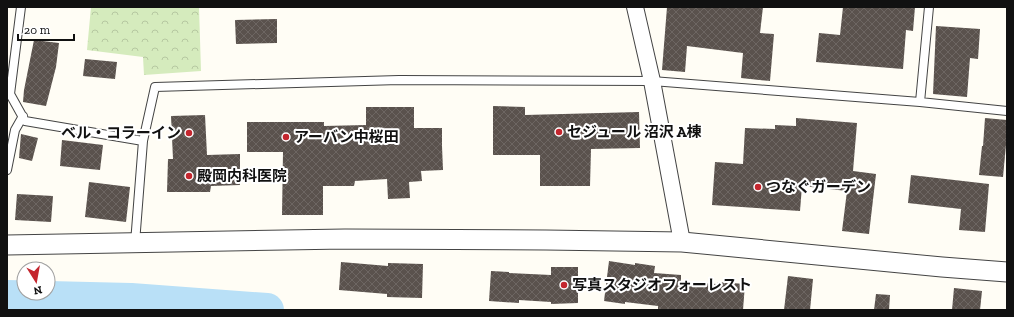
<svg xmlns="http://www.w3.org/2000/svg" width="1014" height="317" font-family="'Zilla Slab','Noto Sans JP',serif">
	<style>
		.park { fill: url(#park-crowns) }
		.lines { fill: none; stroke-linecap: round; stroke-linejoin: round }
		.river { stroke: #b9e0f7; stroke-width: 34 }
		.building { fill: url(#building-cross-hatch) }
		.service-casing { stroke: #444; stroke-width: 10 }
		.minor-casing { stroke: #444; stroke-width: 18 }
		.tertiary-casing { stroke: #444; stroke-width: 21 }
		.service { stroke: #fff; stroke-width: 8 }
		.minor { stroke: #fff; stroke-width: 16 }
		.tertiary { stroke: #fff; stroke-width: 19 }
		.poi-dot { fill: #c4262e; stroke: #fff; stroke-width: 1.5 }
		.labels { text-anchor: middle; stroke-width: 4; stroke-linejoin: round; paint-order: stroke }
		.poi-label { font-size: 15px; font-weight: bold; fill: #111; stroke: #fff; text-anchor: start }
	</style>
	<defs>
		<pattern id="park-crowns" width="20" height="18" patternUnits="userSpaceOnUse"><rect width="20" height="18" fill="#d5ebbd"/><path d="M2 6a3 3 0 1 1 6 0M12 15a3 3 0 1 1 6 0" fill="none" stroke="#b6c8a1"/></pattern>
		<pattern id="building-cross-hatch" width="8" height="8" patternUnits="userSpaceOnUse"><rect width="8" height="8" fill="#5a524d"/><path d="M0 0l8 8M0 8l8-8" fill="none" stroke="#6d6662"/></pattern>
	</defs>
	<rect width="100%" height="100%" fill="#fffdf5"/>
	<path class="park" d="M91,7H199L201,71L144,75L143,57L87,50Z"/>
	<g class="lines">
		<path class="river" d="M7,297L131,300L267,310"/>
	</g>
	<path class="building" d="M667,7H763L760,33L774,34L770,81L741,78L743,53L687,46L685,72L662,70Z
		M843,7H915L913,31L906,30L903,69L816,62L819,33L840,35Z
		M277,19V43L236,44L235,20Z
		M936,26L980,29L978,59L970,58L967,97L933,94Z
		M34,40L59,43L56,67L46,106L23,102L24,90Z
		M85,59L117,62L115,79L83,76Z
		M493,106L525,107V115L639,112L640,148L591,149L590,186H540V155H493Z
		M366,107H414V128H442V146L443,170L421,171L422,181L409,182L410,198L388,199L387,179L355,181L354,186H323V215H282L283,152H247V122H324V126L366,125Z
		M205,115L207,155L240,154V185L211,186L210,192H167L168,159H173L171,116Z
		M796,118L857,123L853,171L876,174L869,234L842,231L847,191L802,186L800,211L712,205L715,162L743,164L745,128L775,129V125L796,126Z
		M985,118L1007,120V145H1006L1003,177L979,175L982,146H983Z
		M21,134L38,138L32,161L19,158Z
		M62,140L103,145L100,170L60,166Z
		M911,175L989,184L985,232L959,230L961,209L908,203Z
		M89,182L130,187L126,222L85,217Z
		M17,194L53,196L51,222L15,220Z
		M609,261L635,265V263L655,266L654,273L681,275V282L717,284L718,282L745,284L743,310H658V306L625,302V304L604,301Z
		M341,262L388,266V263L423,264L422,298L387,297V294L339,290Z
		M551,267H578V303L551,304V302L519,300V303L489,301L491,271L509,272V273L551,275Z
		M788,276L813,279L810,310H784Z
		M954,288L982,291L980,310H952Z
		M876,294L890,295L889,310H874Z"/>
	<g class="lines">
		<defs>
			<path id="service" d="M21,7L10,94L25,121L143,141
				M920,102L929,7
				M7,170L15,130L23,116
				M135,243L143,141L155,87L399,80L652,81L920,102L1007,111"/>
			<path id="minor" d="M635,7L652,81L682,242"/>
			<path id="tertiary" d="M7,245L345,239L546,240L682,242L942,267L1007,272"/>
		</defs>
		<use href="#service" class="service-casing"/>
		<use href="#minor" class="minor-casing"/>
		<use href="#tertiary" class="tertiary-casing"/>
		<use href="#service" class="service"/>
		<use href="#minor" class="minor"/>
		<use href="#tertiary" class="tertiary"/>
	</g>
	<g class="poi-dot">
		<circle cx="559" cy="132" r="4"/>
		<circle cx="189" cy="133" r="4"/>
		<circle cx="286" cy="137" r="4"/>
		<circle cx="189" cy="176" r="4"/>
		<circle cx="758" cy="187" r="4"/>
		<circle cx="564" cy="285" r="4"/>
	</g>
	<g class="labels">
		<g class="poi-label">
			<text x="567" y="137">セジュール 沼沢 A棟</text>
			<text x="181" y="138" text-anchor="end">ベル・コラーイン</text>
			<text x="294" y="142">アーバン中桜田</text>
			<text x="197" y="181">殿岡内科医院</text>
			<text x="766" y="192">つなぐガーデン</text>
			<text x="572" y="290">写真スタジオフォーレスト</text>
		</g>
	</g>
	<rect width="1014" height="317" fill="none" stroke="#111111" stroke-width="16"/>
	<g transform="translate(36 281) rotate(169)"><circle r="19" fill="#ffffff" stroke="#a0a0a0"/>
	<path d="M0-3L7 15L0 10L-7 15Z" fill="#c4262e"/>
	<text y="-6" font-size="11" font-weight="bold" text-anchor="middle" fill="#111111">N</text>
	</g>
	<path d="M18 34v6h56v-6" fill="none" stroke="#111111" stroke-width="2"/>
	<text x="24" y="34" font-size="12" fill="#111111" stroke="#ffffff" stroke-width="3" paint-order="stroke">20 m</text>
</svg>
